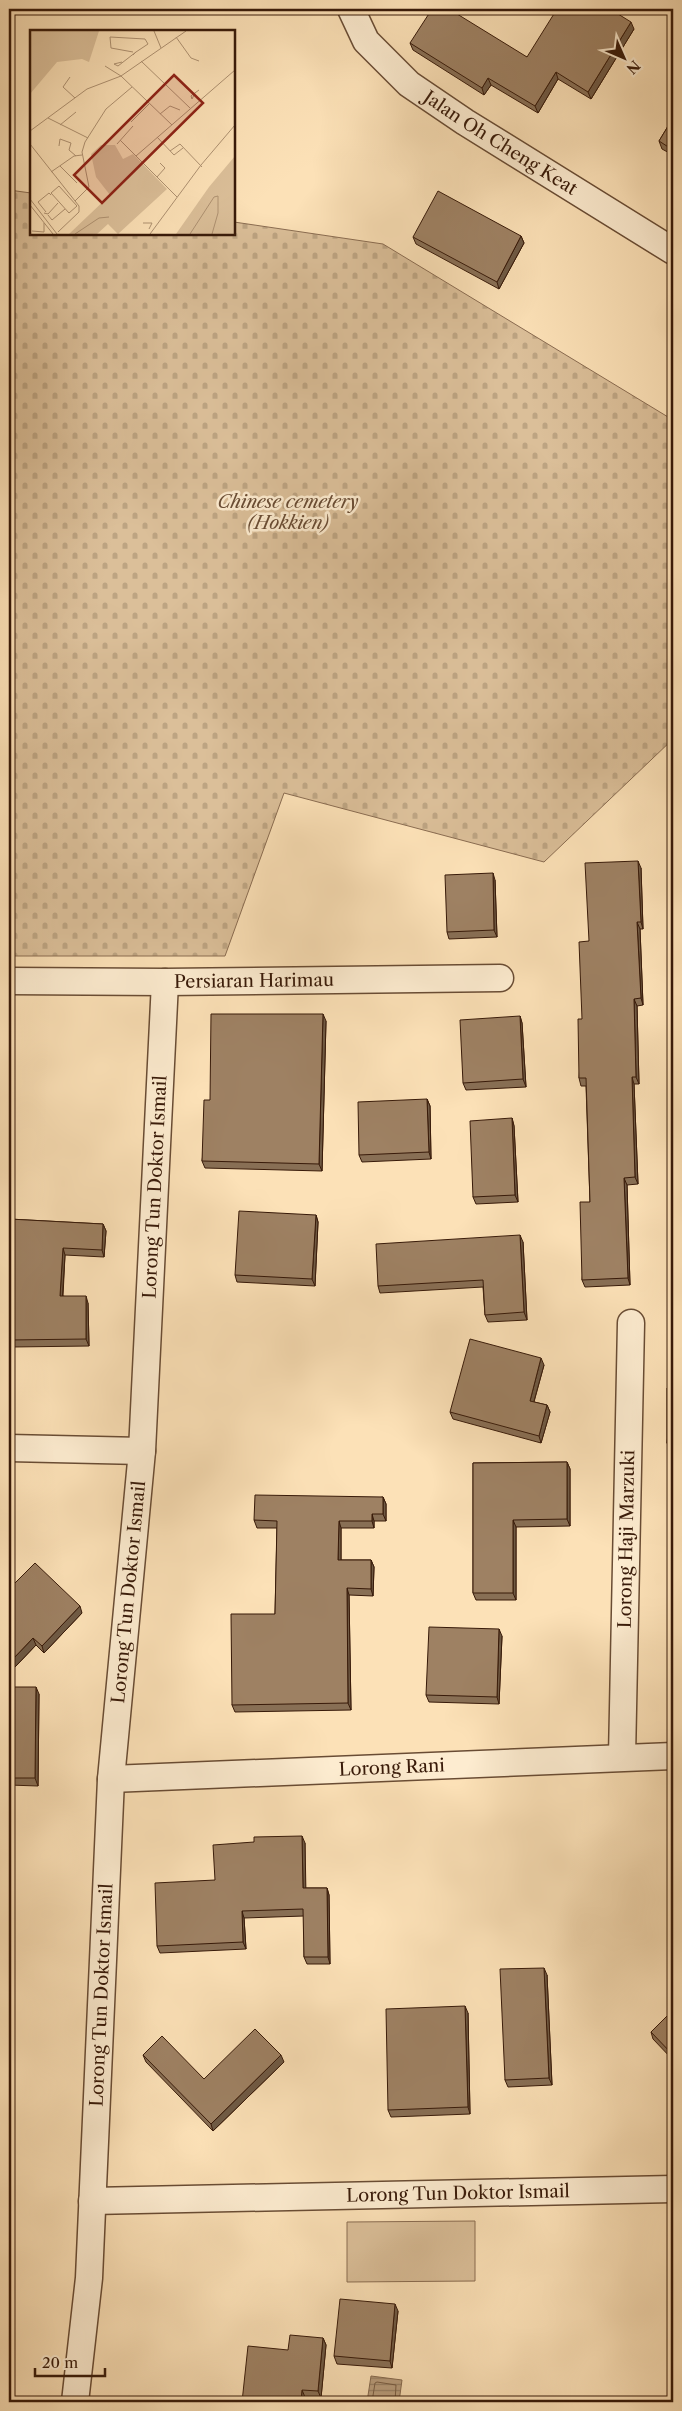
<svg xmlns="http://www.w3.org/2000/svg" width="682" height="2411" font-family="'Libre Caslon Text',serif">
	<style>
		.cemetery { fill: url(#cemetery-stones); stroke: #8a6c51 }
		.green { fill: #dbbf99; stroke: #8a6c51 }
		.water { fill: url(#water-rules); stroke: #85694e }
		.lines { fill: none; stroke-linecap: round; stroke-linejoin: round }
		.shore { stroke: #785c42; stroke-width: 1 }
		.street-casing { stroke: #694c34; stroke-width: 29 }
		.street { stroke: #fdecd0; stroke-width: 26 }
		.wall { fill: #886f55; stroke: #381a09 }
		.shaded-wall { fill: #6f5a45; stroke: #381a09 }
		.building { fill: #9e8163; stroke: #381a09 }
		.labels { text-anchor: middle; stroke-width: 5; stroke-linejoin: round; paint-order: stroke }
		.street-label { font-size: 18px; fill: #381a09; stroke: #fdecd0 }
		.park-label { font-size: 18px; font-style: italic; fill: #694c34; stroke: #fdecd0 }
		.inset-road { fill: none; stroke: #ae9171; stroke-width: 1 }
		.view { fill: #8f2418; fill-opacity: 0.15; stroke: #8f2418; stroke-width: 2.5 }
		.inset-edge { fill: none; stroke: #381a09; stroke-width: 2.5 }
	</style>
	<defs>
		<pattern id="cemetery-stones" width="16" height="16" patternUnits="userSpaceOnUse" patternTransform="scale(1.25)"><rect width="16" height="16" fill="#dbbf99"/><path d="M2 7V4a2 2 0 0 1 4 0v3zM10 15v-3a2 2 0 0 1 4 0v3z" fill="#bda482"/></pattern>
		<pattern id="water-rules" width="6" height="5" patternUnits="userSpaceOnUse" patternTransform="scale(1.25)"><rect width="6" height="5" fill="#b99d7c"/><path d="M0 2.5h6" fill="none" stroke="#977f64"/></pattern>
	</defs>
	<rect width="100%" height="100%" fill="#fce1b7"/>
	<filter id="stains"><feTurbulence type="fractalNoise" baseFrequency=".004" numOctaves="4"/><feColorMatrix values="0 0 0 0 .2 0 0 0 0 .09 0 0 0 0 .02 0 0 0 .5 -.17"/></filter>
	<radialGradient id="worn" r=".72"><stop offset=".6" stop-color="#630" stop-opacity="0"/><stop offset="1" stop-color="#630" stop-opacity=".3"/></radialGradient>
	<path class="cemetery" d="M9,190L31,193V234H234V222L383,244L673,420V739L544,862L284,793L225,956H9Z"/>
	<path class="green" d="M475,2221V2281L347,2282V2222Z"/>
	<path class="water" d="M371,2376L402,2380L399,2402H367Z"/>
	<g class="lines">
		<path class="shore" d="M372,2402L375,2383L377,2382L396,2385L395,2402"/>
		<defs>
			<g id="street">
				<path id="s1" d="M351,9L366,41L409,84L465,122L673,251"/>
				<path id="s2" d="M9,981L165,982L500,978"/>
				<path d="M9,1448L142,1451"/>
				<path id="s3" d="M622,1757L631,1323"/>
				<path id="s4" d="M111,1779L673,1756"/>
				<path id="s5" d="M92,2201L673,2189"/>
				<path id="s6" d="M75,2402L89,2278L111,1779L142,1451L165,982"/>
			</g>
		</defs>
		<use href="#street" class="street-casing"/>
		<use href="#street" class="street"/>
	</g>
	<path class="wall" d="M634,29L591,99L558,79L538,113L491,85L484,95L413,50L410,43L527,57Z
		M673,118V155L662,149L659,141Z
		M673,184V200L671,198L669,191Z
		M521,236L524,243L499,289L416,244L413,237Z
		M641,868L643,929H640L643,1005L637,1006L639,1084H634L638,1184L627,1185L630,1285L585,1287L582,1280L590,1202L586,1086H581L579,1078L589,941Z
		M495,880L497,937L449,939L447,932Z
		M520,1016L522,1023L526,1087L466,1090L463,1083Z
		M326,1021L322,1171L205,1168L202,1161L210,1100Z
		M427,1099L430,1106L431,1159L362,1162L359,1155Z
		M512,1118L514,1126L518,1202L476,1204L473,1197Z
		M316,1215L318,1222L315,1286L237,1282L235,1275Z
		M9,1219L103,1224L106,1231L104,1257L65,1255L63,1296L88,1303L89,1346L12,1347L9,1340Z
		M523,1242L527,1320L488,1322L485,1315L483,1287L380,1293L378,1286Z
		M544,1365L534,1402L547,1405L550,1412L541,1443L453,1419L450,1412Z
		M673,1388V1450H670L667,1443Z
		M567,1462L570,1469V1526L516,1527V1600H476L473,1593V1463Z
		M383,1497L386,1504V1521H374V1528H341V1560H371L374,1567L373,1596L349,1595L351,1710L235,1712L232,1705L275,1614L277,1528H257L254,1520Z
		M9,1589L82,1613L44,1653L36,1645L15,1667L9,1661Z
		M502,1636L499,1704L429,1702L426,1695Z
		M39,1694L38,1786L9,1785V1706H10Z
		M305,1843V1888H327L329,1895L330,1964H307L304,1957V1916L244,1918L246,1949L160,1953L157,1946L215,1880Z
		M547,1975L552,2085L508,2087L505,2080Z
		M673,2010V2060L653,2039L651,2032Z
		M468,2013L470,2114L391,2117L388,2110Z
		M143,2055L204,2079L284,2062L213,2131L146,2062Z
		M398,2311L392,2368L337,2364L334,2356Z
		M323,2338L326,2345L321,2398L305,2397L304,2402L288,2350Z"/>
	<path class="shaded-wall" d="M631,22L634,29L591,99L588,92Z
		M556,72L558,79L538,113L535,106Z
		M488,78L491,85L484,95L482,88Z
		M521,236L524,243L499,289L497,282Z
		M638,861L641,868L643,929L641,922Z
		M493,873L495,880L497,937L494,930Z
		M637,922L640,929L643,1005L641,998Z
		M634,999L637,1006L639,1084L636,1077Z
		M323,1014L326,1021L322,1171L319,1164Z
		M520,1016L522,1023L526,1087L523,1079Z
		M9,1031L10,1034L9,1064Z
		M632,1077L634,1084L638,1184L635,1177Z
		M427,1099L430,1106L431,1159L429,1152Z
		M512,1118L514,1126L518,1202L515,1195Z
		M624,1178L627,1185L630,1285L628,1278Z
		M316,1215L318,1222L315,1286L312,1279Z
		M103,1224L106,1231L104,1257L102,1250Z
		M520,1235L523,1242L527,1320L524,1312Z
		M63,1248L65,1255L62,1303L60,1296Z
		M86,1296L88,1303L89,1346L86,1339Z
		M541,1358L544,1365L532,1408L530,1401Z
		M547,1405L550,1412L541,1443L539,1436Z
		M567,1462L570,1469V1526L567,1519Z
		M383,1497L386,1504V1521L383,1514Z
		M372,1514L374,1521V1528L372,1521Z
		M513,1520L516,1527V1600L513,1593Z
		M339,1521L341,1528V1567L338,1560Z
		M371,1560L374,1567L373,1596L371,1589Z
		M347,1588L349,1595L351,1710L348,1703Z
		M80,1606L82,1613L44,1653L42,1646Z
		M499,1629L502,1636L499,1704L497,1697Z
		M33,1638L36,1645L15,1667L12,1660Z
		M36,1687L39,1694L38,1786L35,1778Z
		M302,1836L305,1843L306,1895L303,1888Z
		M327,1888L329,1895L330,1964L328,1957Z
		M242,1911L244,1918L246,1949L243,1942Z
		M544,1968L547,1975L552,2085L549,2078Z
		M465,2006L468,2013L470,2114L468,2107Z
		M281,2055L284,2062L213,2131L211,2124Z
		M395,2304L398,2311L392,2368L390,2361Z
		M323,2338L326,2345L321,2398L318,2391Z
		M302,2390L305,2397L304,2402H301Z"/>
	<path class="building" d="M432,9H449L527,57L557,9H610L631,22L588,92L556,72L535,106L488,78L482,88L410,43Z
		M673,118V150L659,141Z
		M673,184V194L669,191Z
		M438,191L521,236L497,282L413,237Z
		M638,861L641,922H637L641,998L634,999L636,1077H632L635,1177L624,1178L628,1278L582,1280L580,1202H590L586,1078H579L578,1019H582L579,942L589,941L585,863Z
		M493,873L494,930L447,932L445,875Z
		M211,1014H323L319,1164L202,1161L204,1100H210Z
		M520,1016L523,1079L463,1083L460,1020Z
		M427,1099L429,1152L359,1155L358,1102Z
		M512,1118L515,1195L473,1197L470,1121Z
		M239,1211L316,1215L312,1279L235,1275Z
		M9,1219L103,1224L102,1250L63,1248L60,1296H86V1339L9,1340Z
		M520,1235L524,1312L485,1315L483,1280L378,1286L376,1244Z
		M470,1339L541,1358L530,1401L547,1405L539,1436L450,1412Z
		M667,1388H673V1443H667Z
		M567,1462V1519L513,1520V1593H473V1463Z
		M255,1495L383,1497V1514H372V1521H339L338,1560H371V1589L347,1588L348,1703L232,1705L231,1614H275L277,1521L254,1520Z
		M35,1563L80,1606L42,1646L33,1638L12,1660L9,1657V1620L12,1617L9,1614V1589Z
		M429,1627L499,1629L497,1697L426,1695Z
		M11,1687H36L35,1778H9V1706H10Z
		M302,1836L303,1888H327L328,1957H304L303,1909L242,1911L243,1942L157,1946L155,1883L215,1880L213,1845L254,1842V1837Z
		M544,1968L549,2078L505,2080L500,1969Z
		M465,2006L468,2107L388,2110L386,2009Z
		M673,2010V2055L651,2032Z
		M255,2029L281,2055L211,2124L143,2055L162,2036L204,2079Z
		M340,2299L395,2304L390,2361L334,2356Z
		M290,2335L323,2338L318,2391L302,2390L301,2402H242L248,2346L288,2350Z"/>
	<g class="labels">
		<g class="street-label">
			<text dy="6" stroke="none"><textPath href="#s1" startOffset="205">Jalan Oh Cheng Keat</textPath></text>
			<text dy="6" stroke="none"><textPath href="#s2" startOffset="245">Persiaran Harimau</textPath></text>
			<text dy="6" stroke="none"><textPath href="#s6" startOffset="1218">Lorong Tun Doktor Ismail</textPath></text>
			<text dy="6" stroke="none"><textPath href="#s3" startOffset="218">Lorong Haji Marzuki</textPath></text>
			<text dy="6" stroke="none"><textPath href="#s6" startOffset="812">Lorong Tun Doktor Ismail</textPath></text>
			<text dy="6" stroke="none"><textPath href="#s4" startOffset="281">Lorong Rani</textPath></text>
			<text dy="6" stroke="none"><textPath href="#s6" startOffset="408">Lorong Tun Doktor Ismail</textPath></text>
			<text dy="6" stroke="none"><textPath href="#s5" startOffset="366">Lorong Tun Doktor Ismail</textPath></text>
		</g>
		<g class="park-label">
			<text x="288" y="508">Chinese cemetery<tspan x="288" dy="21">(Hokkien)</tspan></text>
		</g>
	</g>
	<g transform="translate(30 30)">
		<rect width="205" height="205" fill="#fce1b7"/>
		<path d="M205,126V204H146L179,157Z" fill="#dbbf99"/>
		<path d="M71,115H85L93,129L103,124L137,159L88,204L78,194L67,204H39L80,165L66,147L61,124Z" fill="#dbbf99"/>
		<path d="M0,1H69L59,32L52,29L27,32L0,64Z" fill="#dbbf99"/>
		<path class="inset-road" d="M124,1L131,18M146,7L161,28L169,31M103,22L81,18L80,7L115,9L118,14L106,22M111,31L160,78M92,32L84,34L88,36L106,22L103,25M75,36L91,46L142,95M40,47L33,57L45,68M165,63L162,69L161,66L162,65L169,60M130,84L140,76L150,80M18,88L58,108M101,92L119,74M30,95L46,82M0,101L57,59L91,46L156,1M127,107L144,125L153,118M90,110L147,167M0,114L49,176V182L28,202M87,114L103,96M29,116L30,109L41,113L39,120L46,126M140,121L150,114L172,137M106,126L205,40M30,136L47,153M21,142L44,126L52,125M127,147L135,138L130,133M29,156L47,176L39,183L21,163ZM0,169L27,204M45,171L59,157L52,122L55,112L76,79L102,57M0,175L23,204M16,182L8,172L19,163L21,165M14,183L18,184L28,173M18,185L22,190L35,179M113,193H122L119,199M2,201L14,202V193M45,204L69,188L79,187M120,204L171,135L205,95M160,204L184,167L188,166V183L182,204"/>
		<path class="view" d="M144,45L173,73L72,173L44,145Z"/>
		<rect width="205" height="205" class="inset-edge"/>
	</g>
	<rect width="682" height="2411" fill="none" stroke="#fce1b7" stroke-width="30"/>
	<rect x="10" y="10" width="662" height="2391" fill="none" stroke="#381a09" stroke-width="2.5"/>
	<rect x="15" y="15" width="652" height="2381" fill="none" stroke="#381a09"/>
	<g transform="translate(624 58) rotate(135)" stroke="#fdecd0" stroke-width="4" paint-order="stroke">
	<path d="M0-4L9 19L0 12L-9 19Z" fill="#381a09"/>
	<text y="-8" font-size="14" font-weight="bold" text-anchor="middle" fill="#381a09">N</text>
	</g>
	<path d="M35 2368v8h70v-8" fill="none" stroke="#381a09" stroke-width="2.5"/>
	<text x="42" y="2368" font-size="15" fill="#381a09" stroke="#fdecd0" stroke-width="4" paint-order="stroke">20 m</text>
	<rect width="100%" height="100%" filter="url(#stains)"/>
	<rect width="100%" height="100%" fill="url(#worn)"/>
</svg>
